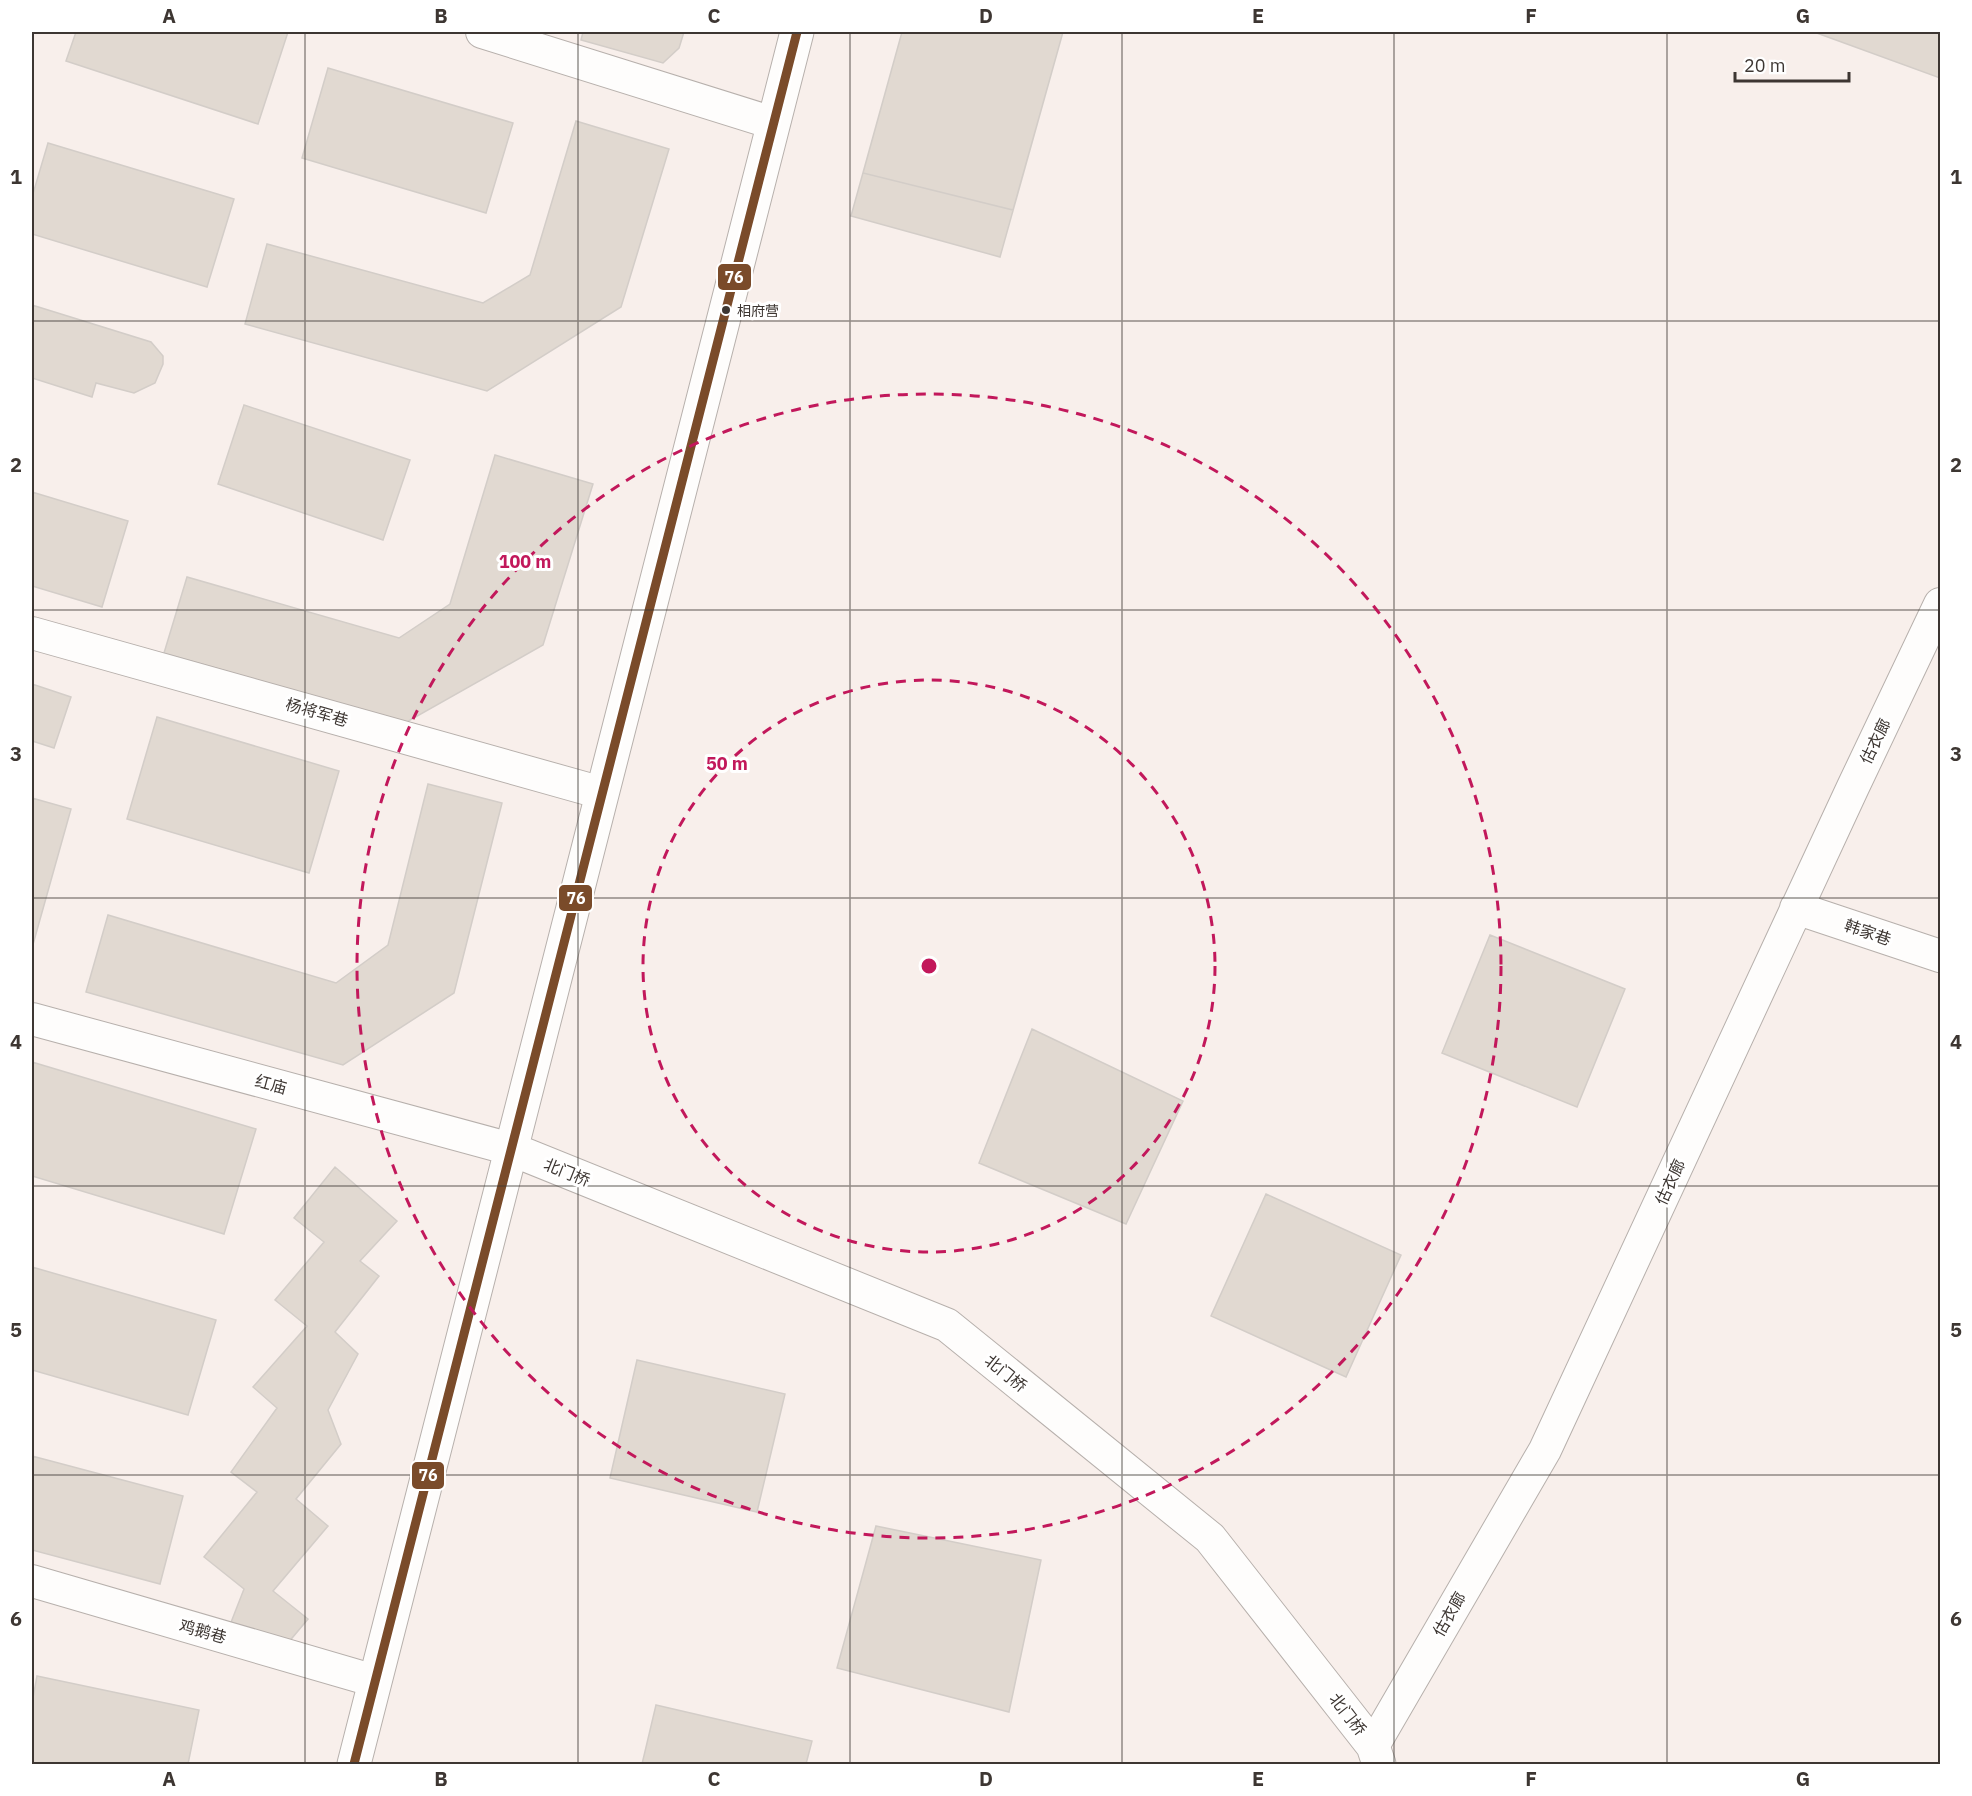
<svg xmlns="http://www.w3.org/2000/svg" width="1972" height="1796" font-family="'IBM Plex Sans','Noto Sans SC',sans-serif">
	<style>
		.building { fill: #e1d9d1; stroke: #d3cdc8; stroke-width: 1.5 }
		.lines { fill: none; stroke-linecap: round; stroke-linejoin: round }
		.street-casing { stroke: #b7b0ac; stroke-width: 34 }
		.secondary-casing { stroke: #b7b0ac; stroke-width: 35 }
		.street { stroke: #fefdfc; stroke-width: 32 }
		.secondary { stroke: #fefdfc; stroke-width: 33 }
		.bus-1-casing { stroke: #fff; stroke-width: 14 }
		.bus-1 { stroke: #7a4b2a; stroke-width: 9 }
		.grid { fill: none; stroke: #3d3632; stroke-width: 1.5; stroke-opacity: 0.55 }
		.ring { fill: none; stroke: #c2185b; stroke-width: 3; stroke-dasharray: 10 8 }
		.bus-dot { fill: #3d3632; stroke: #fff; stroke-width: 2 }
		.labels { text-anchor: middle; stroke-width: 6; stroke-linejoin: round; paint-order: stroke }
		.bus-label { font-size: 14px; fill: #3d3632; stroke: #fff; text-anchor: start }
		.street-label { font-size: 16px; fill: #3d3632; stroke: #fff }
		.centre { fill: #c2185b; stroke: #fff; stroke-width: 3 }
		.ring-label { font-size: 18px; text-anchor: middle; font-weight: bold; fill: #c2185b; stroke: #fff; stroke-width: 6; stroke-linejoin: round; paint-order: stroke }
		.line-badge { stroke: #fff; stroke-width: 2 }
		.badge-label { font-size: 16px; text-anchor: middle; font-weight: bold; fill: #fff }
		.neatline { fill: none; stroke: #3d3632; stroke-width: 2 }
		.grid-label { font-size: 20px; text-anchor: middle; font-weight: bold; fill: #3d3632 }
	</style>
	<rect width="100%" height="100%" fill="#f8efeb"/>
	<path class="building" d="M76,32H288L258,124L66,61Z
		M583,32H684L679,48L663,63L581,40Z
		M902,32H1063L1000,257L851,216Z
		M902,32H1063L1013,210L863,173Z
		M1814,32H1940V78Z
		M328,68L513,123L486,213L302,158Z
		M576,121L669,149L621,307L487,391L245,324L267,244L483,303L530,275Z
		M48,143L234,199L207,287L32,234V197Z
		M32,305L151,342L163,356V364L155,383L134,393L96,383L92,397L32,378Z
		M244,405L410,460L383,540L218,484Z
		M495,455L593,484L543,645L405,723L164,653L187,577L399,638L450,604Z
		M32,492L128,521L102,607L32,586Z
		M32,684L71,697L54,748L32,741Z
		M157,717L339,771L309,873L127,819Z
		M428,784L502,803L454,993L343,1065L86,992L108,915L336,983L388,945Z
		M32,798L71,809L32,948Z
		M1490,935L1625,989L1577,1107L1442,1053Z
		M1032,1029L1183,1101L1126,1224L979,1163Z
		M32,1062L256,1129L224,1234L32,1176Z
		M335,1167L397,1221L360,1261L379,1276L335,1332L358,1354L328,1410L341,1444L296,1499L328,1526L273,1591L308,1619L282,1650L228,1630L244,1589L204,1557L257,1492L231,1472L277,1408L253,1387L307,1326L275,1300L324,1242L294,1218Z
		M1266,1194L1401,1255L1346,1377L1211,1316Z
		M32,1267L216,1320L188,1415L32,1370Z
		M637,1360L785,1394L757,1512L610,1478Z
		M32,1456L183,1496L160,1584L32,1550Z
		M876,1526L1041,1560L1009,1712L837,1668Z
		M37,1676L199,1710L188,1764H32V1703Z
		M656,1705L812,1741L806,1764H642Z"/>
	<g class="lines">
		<defs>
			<path id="street" d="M482,32L773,123
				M32,633L602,793
				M1796,908L1940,956
				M32,1019L511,1149
				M32,1581L375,1681
				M1373,1746L1545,1450L1853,787L1940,604"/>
			<path id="secondary" d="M511,1149L947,1325L1210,1538L1373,1746L1379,1764
				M354,1764L797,32"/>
		</defs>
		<use href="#street" class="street-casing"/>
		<use href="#secondary" class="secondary-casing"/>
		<use href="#street" class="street"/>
		<use href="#secondary" class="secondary"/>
		<defs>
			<path id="bus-1" d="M354,1764L797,32"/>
		</defs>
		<use href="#bus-1" class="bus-1-casing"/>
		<use href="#bus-1" class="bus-1"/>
	</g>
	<path class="grid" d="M305,32V1764M578,32V1764M850,32V1764M1122,32V1764M1394,32V1764M1667,32V1764M32,321H1940M32,610H1940M32,898H1940M32,1186H1940M32,1475H1940"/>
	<g class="ring">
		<circle cx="929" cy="966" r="286"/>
		<circle cx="929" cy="966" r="572"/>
	</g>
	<circle class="bus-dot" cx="726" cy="310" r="5"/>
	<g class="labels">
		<g class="bus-label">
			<text x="737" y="316">相府营</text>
		</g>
		<g class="street-label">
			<text transform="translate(317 712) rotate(16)" y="6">杨将军巷</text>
			<text transform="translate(1875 741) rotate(-64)" y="6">估衣廊</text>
			<text transform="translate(1868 932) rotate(19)" y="6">韩家巷</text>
			<text transform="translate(271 1084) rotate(15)" y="6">红庙</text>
			<text transform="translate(567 1172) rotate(22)" y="6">北门桥</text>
			<text transform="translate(1670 1182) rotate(-65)" y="6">估衣廊</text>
			<text transform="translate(1006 1373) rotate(39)" y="6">北门桥</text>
			<text transform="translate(1449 1614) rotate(-60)" y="6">估衣廊</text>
			<text transform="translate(203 1631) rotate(16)" y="6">鸡鹅巷</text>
			<text transform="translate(1348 1714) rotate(52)" y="6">北门桥</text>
		</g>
	</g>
	<circle cx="929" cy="966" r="9" class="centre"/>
	<g class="ring-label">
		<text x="525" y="568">100 m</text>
		<text x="727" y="770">50 m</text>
	</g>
	<g class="line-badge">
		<rect x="717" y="263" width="35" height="28" rx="6" fill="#7a4b2a"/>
		<rect x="558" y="884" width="35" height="28" rx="6" fill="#7a4b2a"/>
		<rect x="411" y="1461" width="34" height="29" rx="6" fill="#7a4b2a"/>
	</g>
	<g class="badge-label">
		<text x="734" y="283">76</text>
		<text x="576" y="904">76</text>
		<text x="428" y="1481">76</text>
	</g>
	<rect width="1972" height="1796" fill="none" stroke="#ffffff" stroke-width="66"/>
	<path d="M1735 72v9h114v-9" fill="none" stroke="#3d3632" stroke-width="3"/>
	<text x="1744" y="72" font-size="18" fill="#3d3632" stroke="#ffffff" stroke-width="4.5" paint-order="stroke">20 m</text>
	<rect x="33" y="33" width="1906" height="1730" class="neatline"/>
	<g class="grid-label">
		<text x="169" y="23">A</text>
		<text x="441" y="23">B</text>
		<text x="714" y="23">C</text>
		<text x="986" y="23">D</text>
		<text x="1258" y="23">E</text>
		<text x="1531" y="23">F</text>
		<text x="1803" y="23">G</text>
		<text x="16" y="184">1</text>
		<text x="1956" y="184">1</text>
		<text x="16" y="472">2</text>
		<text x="1956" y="472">2</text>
		<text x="16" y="761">3</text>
		<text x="1956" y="761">3</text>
		<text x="16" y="1049">4</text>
		<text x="1956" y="1049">4</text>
		<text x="16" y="1337">5</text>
		<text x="1956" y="1337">5</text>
		<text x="16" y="1626">6</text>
		<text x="1956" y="1626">6</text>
		<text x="169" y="1786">A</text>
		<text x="441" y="1786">B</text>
		<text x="714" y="1786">C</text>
		<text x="986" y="1786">D</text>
		<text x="1258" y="1786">E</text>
		<text x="1531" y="1786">F</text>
		<text x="1803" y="1786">G</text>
	</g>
</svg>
